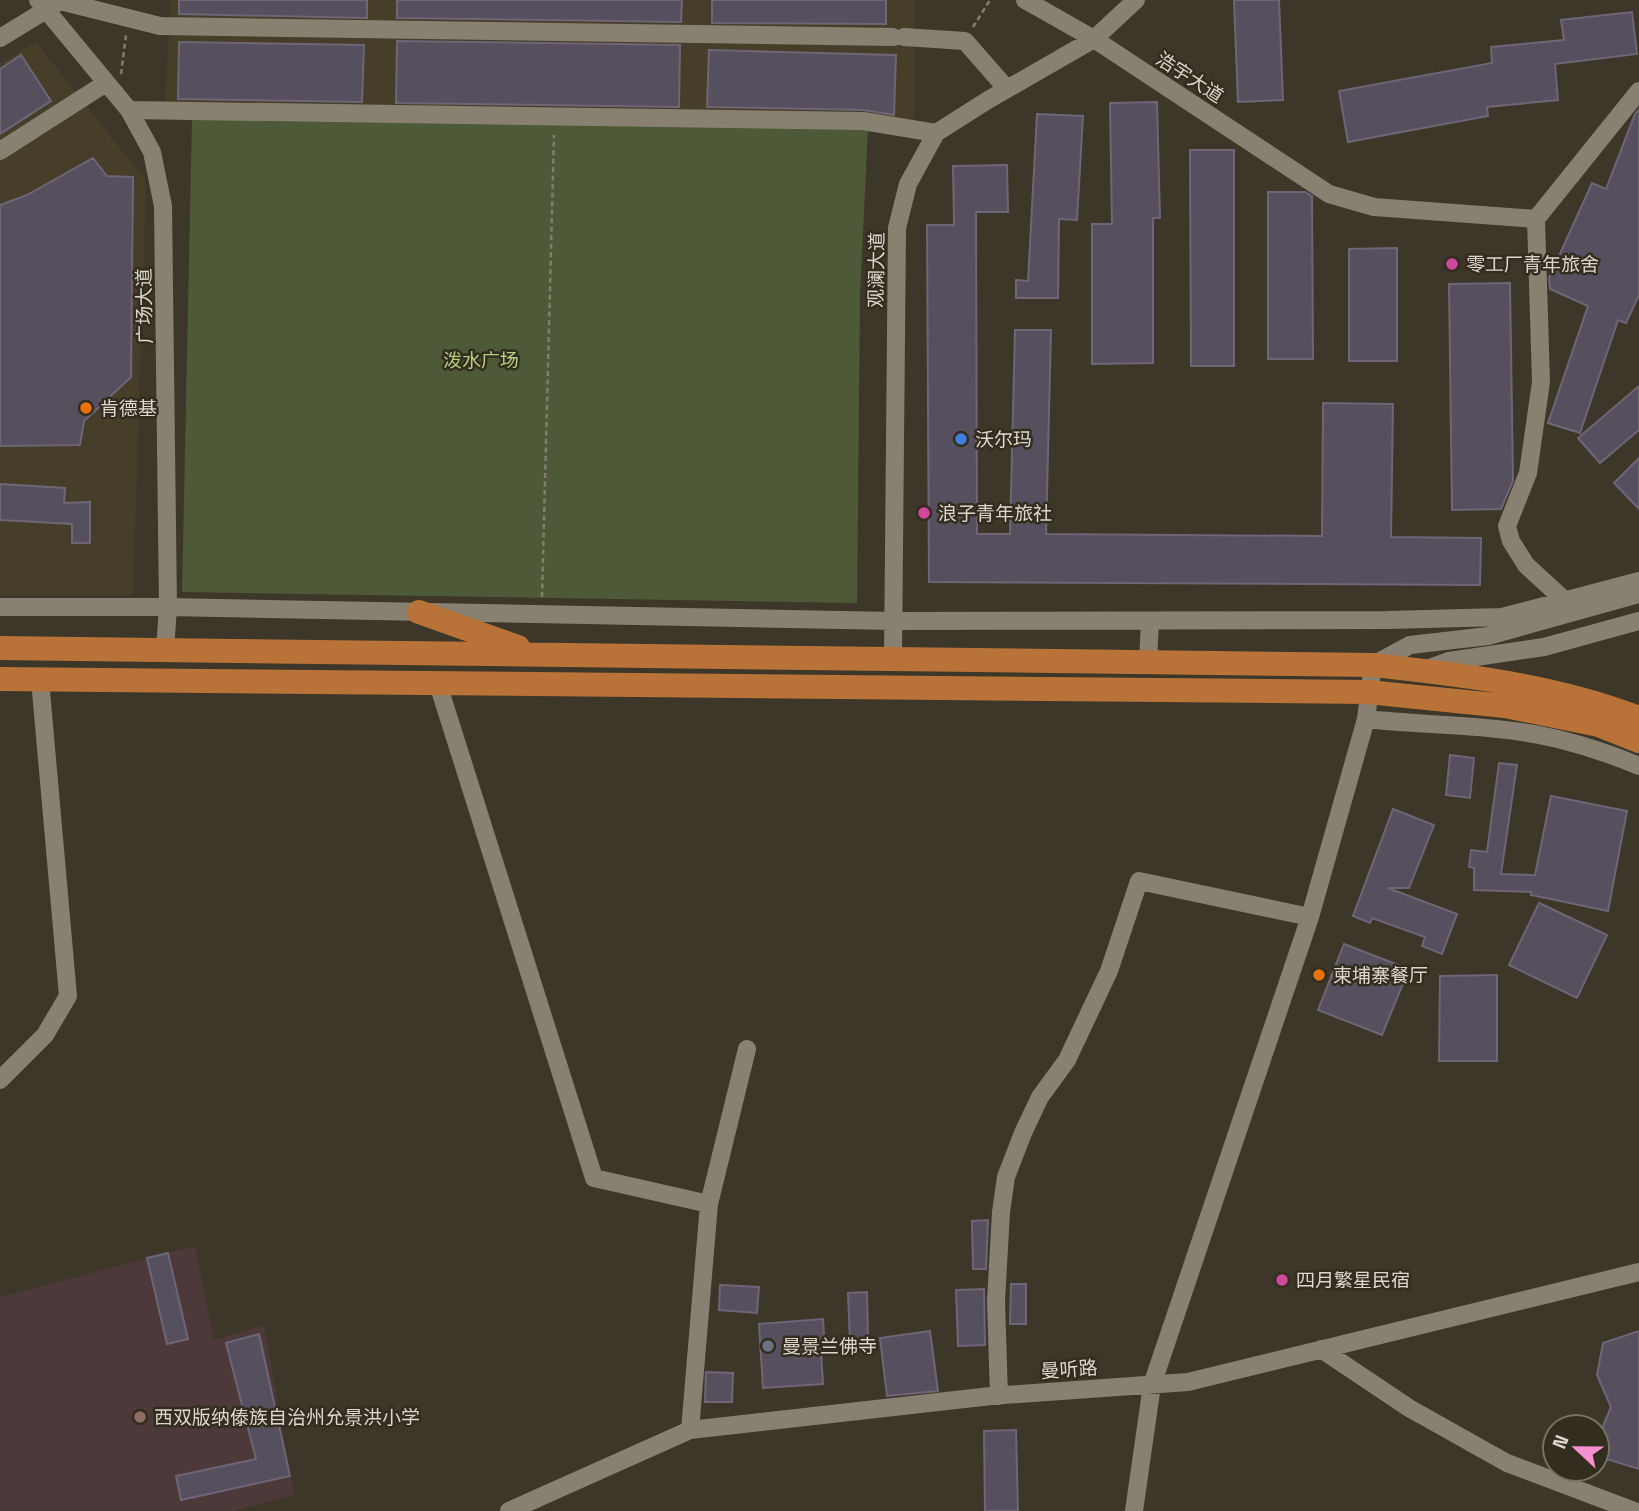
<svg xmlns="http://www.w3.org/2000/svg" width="1639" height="1511" font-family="'Space Grotesk','Noto Sans SC',sans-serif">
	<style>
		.built { fill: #463e29 }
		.education { fill: #4e393a }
		.green { fill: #4e5937 }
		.building { fill: #564f5d; stroke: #6e6676; stroke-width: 2 }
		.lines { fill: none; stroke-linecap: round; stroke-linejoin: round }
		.path { stroke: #827d71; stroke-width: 2.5; stroke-dasharray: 5 3.5; stroke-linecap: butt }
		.minor { stroke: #888171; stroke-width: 18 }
		.highway { stroke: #b97338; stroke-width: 24 }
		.hotel-dot { fill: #d1479c; stroke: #332d1f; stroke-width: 2.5 }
		.food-dot { fill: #e8710a; stroke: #332d1f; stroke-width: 2.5 }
		.shop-dot { fill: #3f7fe0; stroke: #332d1f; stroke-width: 2.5 }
		.worship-dot { fill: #6b7280; stroke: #332d1f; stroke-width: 2.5 }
		.education-dot { fill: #8d6e63; stroke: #332d1f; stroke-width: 2.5 }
		.labels { text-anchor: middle; stroke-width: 5; stroke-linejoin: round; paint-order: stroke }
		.street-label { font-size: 19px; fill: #dbd7ce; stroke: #332d1f }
		.poi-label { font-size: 19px; fill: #dbd7ce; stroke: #332d1f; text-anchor: start }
		.park-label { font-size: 19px; fill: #b5cd80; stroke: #332d1f }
	</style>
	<rect width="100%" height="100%" fill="#3d3729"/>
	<path class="built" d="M171,0H914V119L165,104Z
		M36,42L146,181L133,595H0V63Z"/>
	<path class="education" d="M195,1246L214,1340L264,1325L294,1495L233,1511H0V1297Z"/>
	<path class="green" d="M192,119L868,127L860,296L857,603L182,592Z"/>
	<path class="building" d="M179,0H367V18L179,14Z
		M397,0H682L681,22L397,18Z
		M712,0H886V24L712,23Z
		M1234,0H1279L1283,100L1238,102Z
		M1632,12L1637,54L1555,64L1558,100L1487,107L1488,116L1348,142L1339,91L1492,63L1491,47L1564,40L1561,20Z
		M397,41L680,45L679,107L396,103Z
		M179,42L364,45L362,102L178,99Z
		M709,50L896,55L894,115L863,110L707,107Z
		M21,55L51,101L0,134V69Z
		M1157,102L1160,218H1153V363L1092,364V224H1112L1110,103Z
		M1639,109V295L1626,323L1618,320L1580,433L1548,423L1588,306L1550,289L1549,278L1592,183L1606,189L1635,114Z
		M1037,114L1083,116L1077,220L1059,219L1058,298H1016V280L1028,281Z
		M1190,150H1234V366H1191Z
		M93,158L107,176L133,177L131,377L84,421L80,445L0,446V205L27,195Z
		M1007,165L1008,212H976L977,534H1010L1015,330H1051L1046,534L1322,536L1323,403L1393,404L1391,537L1481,538L1480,585L929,582L927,225H954L953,166Z
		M1268,192H1305L1312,196L1313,359H1268Z
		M1397,248V361H1349V249Z
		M1510,283L1513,481L1501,509L1452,510L1449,284Z
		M1639,386V430L1600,463L1578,438Z
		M1639,458V509L1614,483Z
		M0,484L65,488L64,503L90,502V543H72V524L0,520Z
		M1450,755L1474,758L1470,798L1446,795Z
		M1499,763L1517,765L1501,874L1535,875L1551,796L1627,811L1608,911L1531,895V892L1474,890V868L1469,867L1471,850L1487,852Z
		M1393,809L1434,825L1409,888H1388L1457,914L1442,954L1422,946L1425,937L1372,918L1370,923L1353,916Z
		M1539,903L1607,935L1577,998L1509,965Z
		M1344,944L1409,969L1382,1035L1318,1010Z
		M1497,975V1061H1439L1440,976Z
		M988,1220L986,1269H973L972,1221Z
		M168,1253L188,1339L167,1344L147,1258Z
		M1011,1284H1026V1324H1010Z
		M720,1285L759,1287L757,1313L719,1310Z
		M984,1289L985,1345L958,1346L956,1290Z
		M867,1292L868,1341L850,1342L848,1293Z
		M823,1319L825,1351L821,1352L823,1384L763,1388L759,1324Z
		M930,1331L938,1391L887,1396L880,1338Z
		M1639,1331V1469L1597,1456V1440L1611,1407L1597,1375L1603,1343Z
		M259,1334L290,1476L181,1500L176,1476L256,1459L226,1343Z
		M706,1372L733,1373L732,1402H705Z
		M1016,1430L1018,1511H985L984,1431Z"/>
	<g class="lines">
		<path class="path" d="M973,27L990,0
			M121,74L126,35
			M542,597L554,135"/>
		<path class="minor" d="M38,0L129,110L152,152L163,206L168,607L165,650
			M1025,0L1094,39L1329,194L1374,207L1536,219
			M60,1L160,26L893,37
			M904,37L965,41L1007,89
			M0,38L54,5
			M129,110L863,121L936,133
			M0,151L106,83
			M1563,599L1526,565L1511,541L1507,526L1528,473L1541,382L1536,219L1639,91
			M0,607H168L894,621L1387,620L1502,617L1639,581
			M893,658L897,228L908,184L936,133L988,100L1094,39L1136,0
			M1148,662L1150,621
			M1427,669L1449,661L1544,647L1639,621
			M438,684L594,1178L709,1204
			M1366,719C1429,726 1496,724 1558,739C1586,746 1613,755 1639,766
			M0,1080L45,1035L68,996L40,680
			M1321,1349L1409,1408L1507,1463L1634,1511
			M999,1396L996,1301L1001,1212L1006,1177L1023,1133L1040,1097L1067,1060L1109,971L1139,881L1310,917
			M690,1430L709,1204L747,1049
			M509,1511L690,1430L991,1396L1188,1382L1639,1272
			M1134,1511L1152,1385L1310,917L1366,719L1373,665L1410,645L1488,636L1639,594"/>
		<path class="highway" d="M419,612L518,647
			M0,648L1373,665C1463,675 1554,685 1639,718
			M0,679L1368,692L1505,706L1599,725L1639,741"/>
	</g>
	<g class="hotel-dot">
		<circle cx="1452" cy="264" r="7"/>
		<circle cx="924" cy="513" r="7"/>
		<circle cx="1282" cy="1280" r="7"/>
	</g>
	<g class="food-dot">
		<circle cx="86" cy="408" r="7"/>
		<circle cx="1319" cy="975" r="7"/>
	</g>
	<circle class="shop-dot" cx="961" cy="439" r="7"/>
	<circle class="worship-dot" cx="768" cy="1346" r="7"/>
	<circle class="education-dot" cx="140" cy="1417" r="7"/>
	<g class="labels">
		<g class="street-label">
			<text transform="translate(1190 77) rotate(33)" y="7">浩宇大道</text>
			<text transform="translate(876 270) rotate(-89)" y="7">观澜大道</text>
			<text transform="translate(144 306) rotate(-91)" y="7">广场大道</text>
			<text transform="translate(1069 1369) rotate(-4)" y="7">曼听路</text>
		</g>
		<g class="poi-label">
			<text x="1466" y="271">零工厂青年旅舍</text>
			<text x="100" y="415">肯德基</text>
			<text x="975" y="446">沃尔玛</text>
			<text x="938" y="520">浪子青年旅社</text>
			<text x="1333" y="982">柬埔寨餐厅</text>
			<text x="1296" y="1287">四月繁星民宿</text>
			<text x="782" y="1353">曼景兰佛寺</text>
			<text x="154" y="1424">西双版纳傣族自治州允景洪小学</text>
		</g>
		<g class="park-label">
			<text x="481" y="367">泼水广场</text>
		</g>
	</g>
	<g transform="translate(1576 1448) rotate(292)"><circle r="33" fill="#332d1f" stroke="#767165" stroke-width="2"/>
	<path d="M0-5L12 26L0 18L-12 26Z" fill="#f790ce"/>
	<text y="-10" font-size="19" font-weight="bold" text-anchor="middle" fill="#dbd7ce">N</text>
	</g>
</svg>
